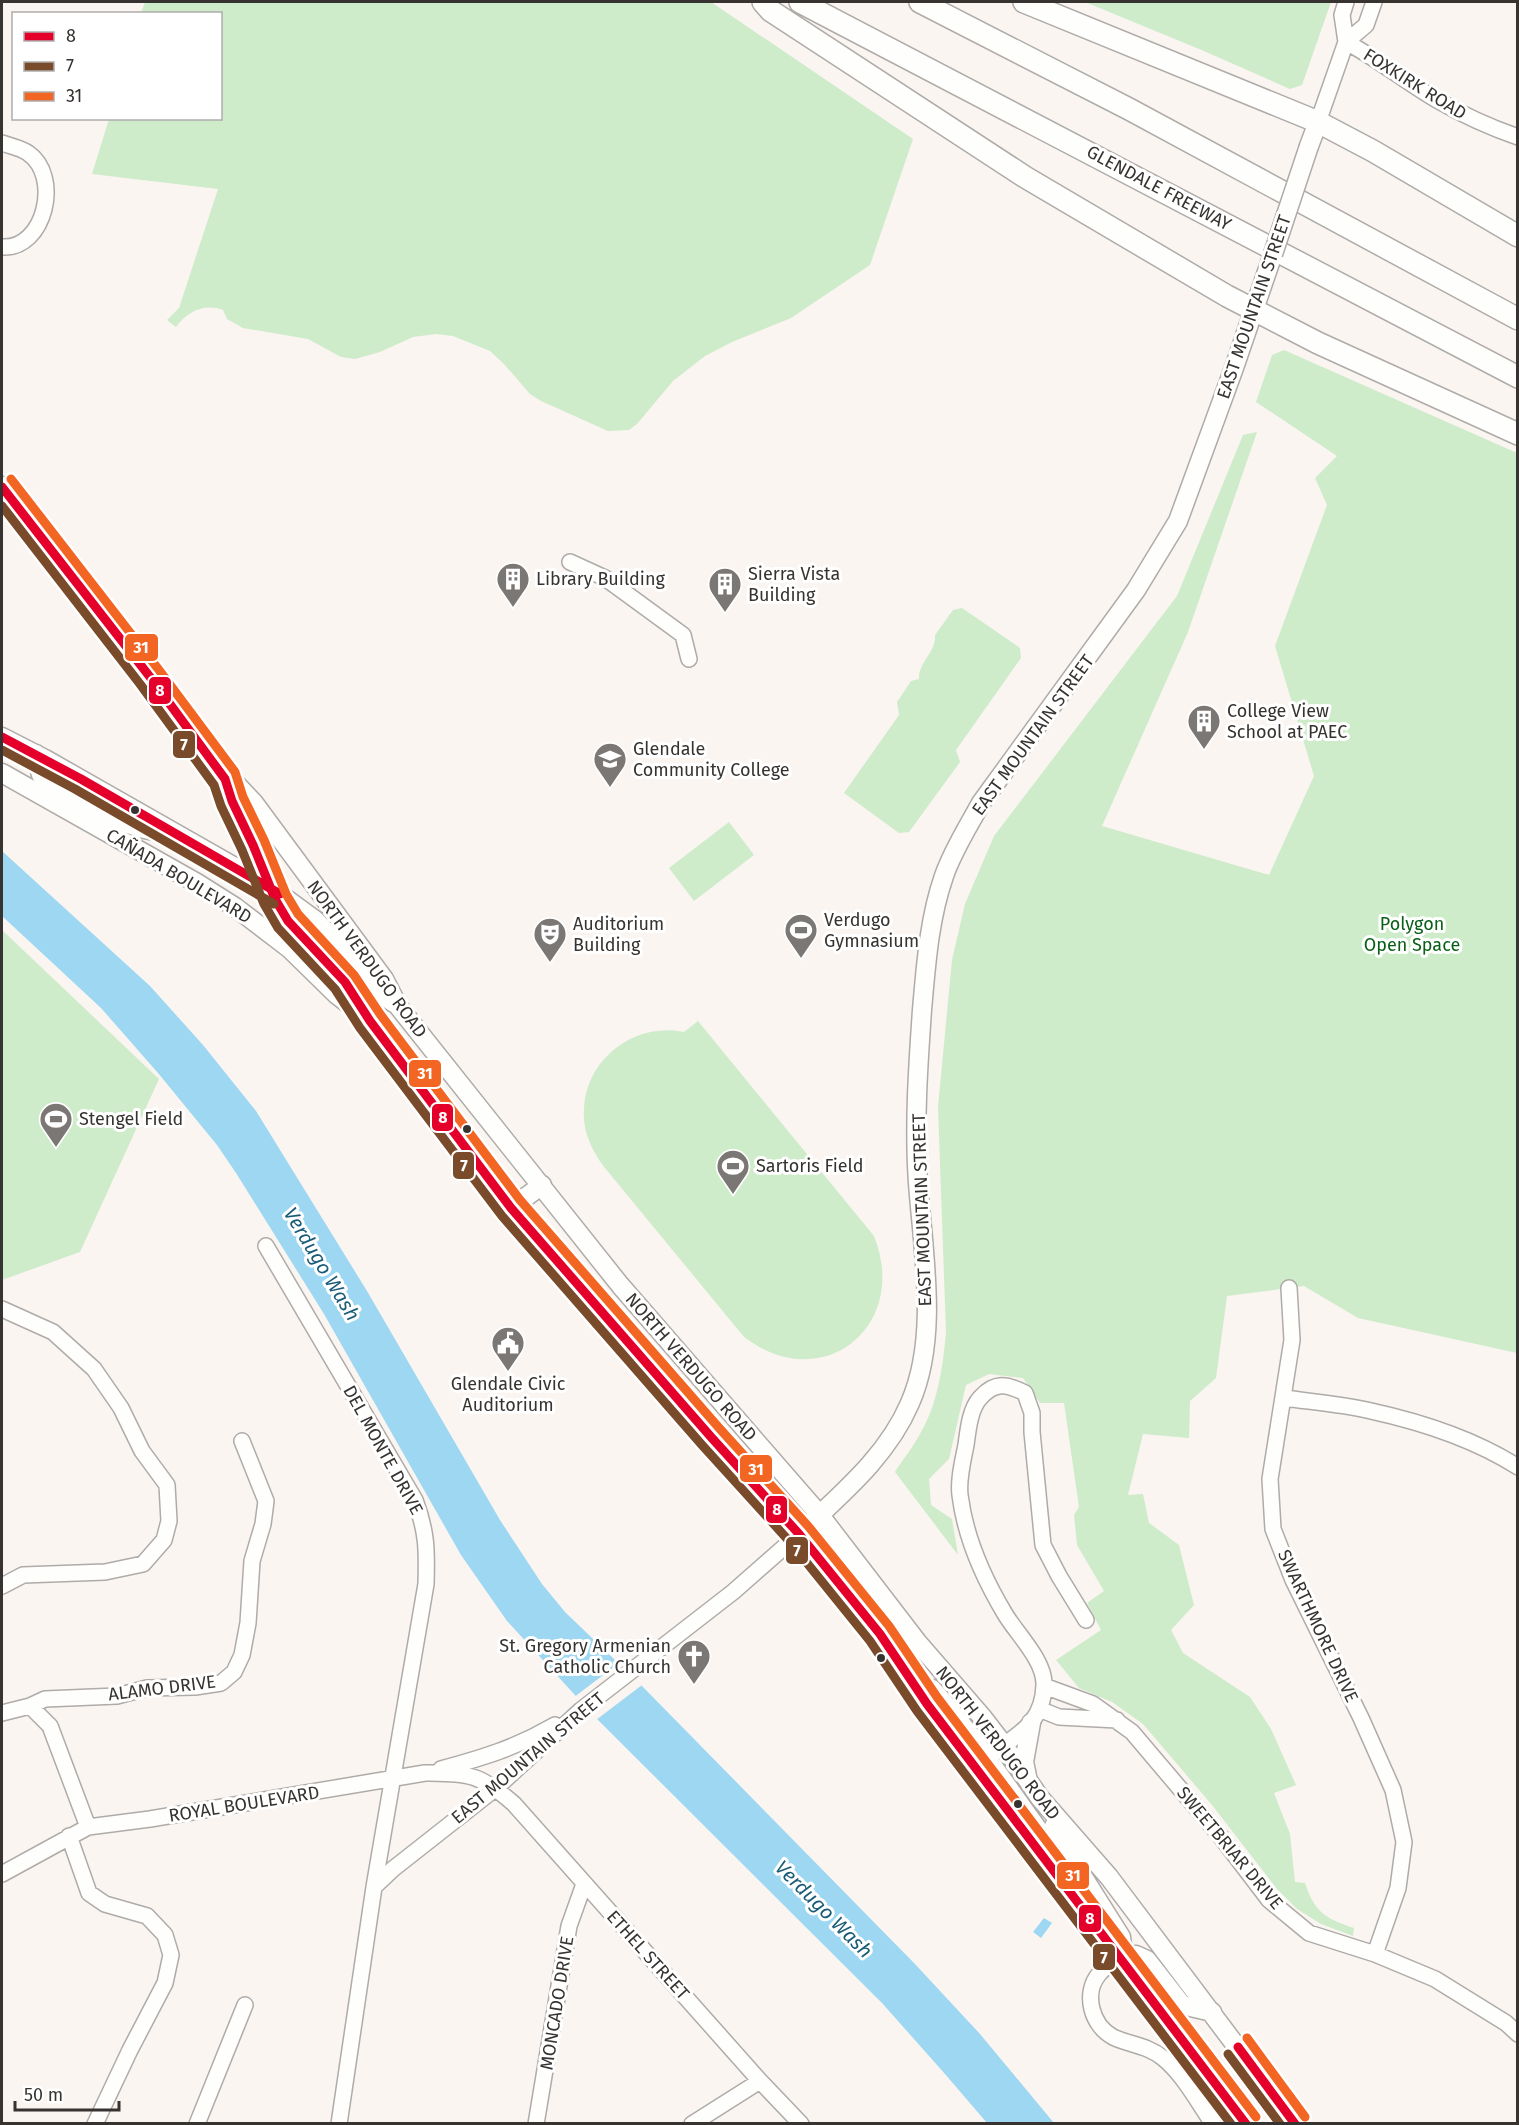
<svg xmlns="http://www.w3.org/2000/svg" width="1519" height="2125" font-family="'Fira Sans',sans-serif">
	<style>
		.green { fill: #ceebca }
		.water { fill: #9dd7f2 }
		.pier { fill: #faf5f1 }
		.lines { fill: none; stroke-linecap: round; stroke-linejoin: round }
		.minor-casing { stroke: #afaba8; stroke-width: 18 }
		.major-casing { stroke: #afaba8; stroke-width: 21 }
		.highway-casing { stroke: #afaba8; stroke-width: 24 }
		.minor { stroke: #fefefd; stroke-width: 15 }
		.major { stroke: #fefefd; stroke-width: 18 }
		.highway { stroke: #fefefd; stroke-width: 21 }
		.major-bridge-casing { stroke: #afaba8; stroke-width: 21; stroke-linecap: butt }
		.major-bridge { stroke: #fefefd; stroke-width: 18 }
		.bus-1-casing { stroke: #fff; stroke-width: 14 }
		.bus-2-casing { stroke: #fff; stroke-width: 14 }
		.bus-3-casing { stroke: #fff; stroke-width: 14 }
		.bus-1 { stroke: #e4002b; stroke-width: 9 }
		.bus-2 { stroke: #7a4b2a; stroke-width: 9 }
		.bus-3 { stroke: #f26522; stroke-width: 9 }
		.bus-dot { fill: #363330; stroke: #fff; stroke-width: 2 }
		.labels { text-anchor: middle; stroke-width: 6; stroke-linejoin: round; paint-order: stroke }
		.street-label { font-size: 18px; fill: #363330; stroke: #fff }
		.poi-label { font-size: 18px; fill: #363330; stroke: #fff; text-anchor: start }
		.park-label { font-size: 18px; fill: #095f16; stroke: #fff }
		.water-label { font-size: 20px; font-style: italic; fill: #1a5c78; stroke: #fff }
		.line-badge { stroke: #fff; stroke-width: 2 }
		.badge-label { font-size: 16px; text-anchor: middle; font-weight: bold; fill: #fff }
	</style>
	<rect width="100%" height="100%" fill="#faf5f1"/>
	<path class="green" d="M145,2H711L913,139L870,265L791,318L732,342L705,356L673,381L637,424L629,430L608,431L541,401L530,394L504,364L490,351L453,336L436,334L413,337L380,352L355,359L341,357L308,339L243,328L227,319L223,310C204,303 187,312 176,327L167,320L179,308L218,189L92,174L109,119L220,118V14L141,13Z
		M1085,2H1331L1302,85L1290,89L1204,51Z
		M1284,350L1517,453V1353L1358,1318L1304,1286L1227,1296L1216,1378L1190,1401L1189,1438L1143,1434L1128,1495L1143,1494L1149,1523L1179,1545L1194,1605L1171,1630L1183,1653L1250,1697L1271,1729L1296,1785L1274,1793L1290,1834L1295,1882L1305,1883C1315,1913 1325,1918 1354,1928L1353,1936L1321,1924L1297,1909L1277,1889L1212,1805L1143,1724L1112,1702L1079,1688L1056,1660L1101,1630L1087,1603L1104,1591L1077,1545L1074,1515L1079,1507L1064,1403H1040L1023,1378L989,1374L966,1385L949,1459L929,1479L931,1505L952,1519L958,1555L895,1472C903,1459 914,1446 921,1432C938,1403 943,1366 946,1332L938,1107L952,960L965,904L994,836L1177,596L1243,435L1257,432L1188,632L1102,826L1269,875L1314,776L1275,646L1327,505L1315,478L1337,456L1256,402L1272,355Z
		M962,608L1020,648L1021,658L956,750L960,762L909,832L899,833L844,793L899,715L897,702L911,681L919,679C918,662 936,653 935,635L953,610Z
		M729,822L754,855L694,901L669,868Z
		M2,930L159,1079L80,1252L2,1280Z
		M698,1021L874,1236C910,1326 823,1397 744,1337L605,1168C592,1151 582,1131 584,1108C587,1058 635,1022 684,1032Z"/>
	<path class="water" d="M2,851L150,986L203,1045L256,1111L367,1291L500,1520L542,1584L565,1612L641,1685L915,1964L980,2034L1054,2123H987L945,2074L882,2003L596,1718L507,1621L461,1555L324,1314L236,1173L217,1145L158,1073L101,1008L2,916Z
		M1044,1918L1052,1923L1041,1938L1033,1932Z"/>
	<path class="pier" d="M619,1663L642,1685L596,1720L573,1698Z"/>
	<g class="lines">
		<defs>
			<path id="minor" d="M1346,2L1342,15L1346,42
				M1346,42C1378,59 1406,82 1437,100C1463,115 1489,127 1518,137
				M1318,122L1346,42L1366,25L1374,2
				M2,143C10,146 21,148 28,153C62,176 45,250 2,247
				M570,562L605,578L683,635L689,659
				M266,1246L415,1500C427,1532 427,1550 426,1584L374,1887
				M1289,1288L1292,1340L1270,1479L1273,1529L1293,1580L1361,1718L1393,1790L1404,1842L1398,1888L1375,1954
				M2,1309L53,1332L94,1369L121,1408L142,1451L167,1485L169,1521L164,1540L143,1564L105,1572L23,1575L2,1586
				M1284,1398C1313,1402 1342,1404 1371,1411C1421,1422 1474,1439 1518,1467
				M1044,1686L1093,1704L1132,1732L1221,1837L1269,1900L1309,1933L1375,1954L1435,1979L1506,2023L1518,2034
				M30,1706L50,1726L88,1827
				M1039,1709L1059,1717L1117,1720
				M2,1713L30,1706L45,1699L117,1696L147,1688L195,1687L221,1683L234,1672L242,1655L248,1623L252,1561L263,1524L266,1501L242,1441
				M988,1757C1015,1735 1043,1726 1044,1685C1045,1661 1017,1634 1005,1614C984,1579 965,1536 960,1495C958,1480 963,1460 966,1445C968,1430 970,1409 980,1398C995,1381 1007,1384 1025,1393L1032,1413V1432L1043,1545L1059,1576L1086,1620
				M441,1769C485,1757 515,1748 555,1725
				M69,1836L89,1893L105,1904L147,1916L165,1935L171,1955L165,1983L130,2050L95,2124
				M2,1874L88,1827L150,1819L425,1773C470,1774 479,1773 514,1804L760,2081L801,2124
				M1120,1955C1113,1961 1105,1967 1099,1974C1083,1993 1091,2025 1113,2037C1130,2045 1147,2045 1163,2058C1183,2074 1198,2102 1213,2124
				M197,2124L245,2005
				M339,2124L374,1887L393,1869L496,1788L581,1710L733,1592L799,1534
				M536,2124L569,1926L584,1884
				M692,2124L760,2081"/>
			<path id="major" d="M1309,146L1318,122
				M2,486L150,677L225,779L232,801L253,845L275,899L288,921L345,982L370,1021L511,1208L711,1437L799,1534L880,1634L927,1704L1246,2124
				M2,737L45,759L270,887L315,920L350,957L378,992L394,1003
				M36,754L41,775L86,804L91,812C116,816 137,832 163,831
				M2,773L197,883L235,907L290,949L337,995L359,1012
				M225,779L236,784L254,803L384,979L398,1006L620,1285L819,1514L918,1643L983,1718L1003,1744L1040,1798L1109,1877L1295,2124
				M511,1208L542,1185
				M799,1534C840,1495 887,1457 910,1403C939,1337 923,1253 918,1183C914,1126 918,1067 922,1010C926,965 929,919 944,876C953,850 968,827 981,803L1136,590L1178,521L1234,368L1273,254
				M916,1688L932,1689C971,1732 1003,1781 1037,1828L1038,1834
				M1027,1776L1024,1762L1031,1723
				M1054,1826L1075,1864L1121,1937L1122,1945
				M1120,1955H1136L1147,1960L1182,2005L1212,2012"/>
			<path id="highway" d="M763,2L771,11L1025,177L1227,296L1318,343L1518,434
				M800,2L1518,377
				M920,2L1129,109L1518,319
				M1024,2L1318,122L1373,151L1518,236"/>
		</defs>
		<use href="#minor" class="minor-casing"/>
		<use href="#major" class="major-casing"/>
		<use href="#highway" class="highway-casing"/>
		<use href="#minor" class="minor"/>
		<use href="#major" class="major"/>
		<use href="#highway" class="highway"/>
		<defs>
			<path id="major-bridge" d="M1273,254L1309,146"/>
		</defs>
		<use href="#major-bridge" class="major-bridge-casing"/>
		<use href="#major-bridge" class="major-bridge"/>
		<defs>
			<path id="bus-1" d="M2,487L150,677L225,779L232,801L253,845L275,899L288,921L345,982L370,1021L511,1208L711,1437L799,1534L880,1634L927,1704L1246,2124
				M2,737L81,779L280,894
				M1238,2047L1295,2124"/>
			<path id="bus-2" d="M2,506L140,684L214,785L221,806L242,850L264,904L278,928L335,989L360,1028L502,1216L702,1445L790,1542L870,1641L917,1711L1231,2124
				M2,750L75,789L274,904
				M1228,2054L1280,2124"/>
			<path id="bus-3" d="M11,479L159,670L235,772L243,797L264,840L286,894L298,914L354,975L380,1014L520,1200L720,1429L808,1526L889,1626L937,1697L1256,2117
				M1247,2038L1305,2117"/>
		</defs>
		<use href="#bus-1" class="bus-1-casing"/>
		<use href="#bus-2" class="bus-2-casing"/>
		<use href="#bus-3" class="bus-3-casing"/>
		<use href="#bus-1" class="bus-1"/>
		<use href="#bus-2" class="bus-2"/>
		<use href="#bus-3" class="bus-3"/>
	</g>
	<defs>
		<symbol id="building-pin" viewBox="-11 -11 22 30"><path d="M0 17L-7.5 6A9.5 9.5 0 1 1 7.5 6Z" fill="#7b7774" stroke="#fff"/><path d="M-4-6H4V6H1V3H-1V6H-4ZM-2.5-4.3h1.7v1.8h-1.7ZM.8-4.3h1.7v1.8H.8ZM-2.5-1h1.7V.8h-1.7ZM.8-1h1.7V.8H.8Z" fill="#fff"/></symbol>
		<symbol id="university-pin" viewBox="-11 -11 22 30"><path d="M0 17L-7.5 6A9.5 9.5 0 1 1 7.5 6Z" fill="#7b7774" stroke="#fff"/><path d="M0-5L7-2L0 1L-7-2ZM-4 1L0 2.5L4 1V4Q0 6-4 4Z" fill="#fff"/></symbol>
		<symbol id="stadium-pin" viewBox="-11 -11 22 30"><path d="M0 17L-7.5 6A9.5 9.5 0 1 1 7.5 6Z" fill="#7b7774" stroke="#fff"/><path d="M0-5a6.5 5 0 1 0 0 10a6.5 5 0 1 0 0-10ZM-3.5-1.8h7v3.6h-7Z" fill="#fff"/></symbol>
		<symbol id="theatre-pin" viewBox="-11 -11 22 30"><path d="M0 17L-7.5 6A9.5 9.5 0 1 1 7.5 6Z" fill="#7b7774" stroke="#fff"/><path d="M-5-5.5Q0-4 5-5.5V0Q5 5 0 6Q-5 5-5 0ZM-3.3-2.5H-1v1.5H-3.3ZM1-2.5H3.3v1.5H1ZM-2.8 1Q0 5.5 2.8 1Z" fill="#fff"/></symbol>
		<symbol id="civic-pin" viewBox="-11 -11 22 30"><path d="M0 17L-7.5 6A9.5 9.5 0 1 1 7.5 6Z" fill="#7b7774" stroke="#fff"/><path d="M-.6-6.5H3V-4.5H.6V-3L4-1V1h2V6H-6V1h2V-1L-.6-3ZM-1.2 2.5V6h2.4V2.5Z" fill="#fff"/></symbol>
		<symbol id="church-pin" viewBox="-11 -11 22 30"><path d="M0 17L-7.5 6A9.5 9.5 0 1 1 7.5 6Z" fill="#7b7774" stroke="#fff"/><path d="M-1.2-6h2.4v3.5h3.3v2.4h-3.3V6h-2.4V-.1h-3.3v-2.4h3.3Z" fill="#fff"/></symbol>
	</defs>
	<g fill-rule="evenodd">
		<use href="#building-pin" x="494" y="560" width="38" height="52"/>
		<use href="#building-pin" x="706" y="565" width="38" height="52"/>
		<use href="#building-pin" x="1185" y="702" width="38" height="52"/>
		<use href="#university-pin" x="591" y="740" width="38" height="52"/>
		<use href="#stadium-pin" x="782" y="911" width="38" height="52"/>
		<use href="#theatre-pin" x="531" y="915" width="38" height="52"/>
		<use href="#stadium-pin" x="37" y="1100" width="38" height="52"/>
		<use href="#stadium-pin" x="714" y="1147" width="38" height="52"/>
		<use href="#civic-pin" x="489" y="1324" width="38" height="52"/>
		<use href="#church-pin" x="675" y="1637" width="38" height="52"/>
	</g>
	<g class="bus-dot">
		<circle cx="135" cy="810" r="5"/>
		<circle cx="467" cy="1129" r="5"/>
		<circle cx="881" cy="1658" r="5"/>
		<circle cx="1018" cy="1804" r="5"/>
	</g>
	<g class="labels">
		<g class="street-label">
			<text transform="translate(1415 84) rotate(32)" y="6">FOXKIRK ROAD</text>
			<text transform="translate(1159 188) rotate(28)" y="6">GLENDALE FREEWAY</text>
			<text transform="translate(1254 307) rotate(-71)" y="6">EAST MOUNTAIN STREET</text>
			<text transform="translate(1033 735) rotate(-54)" y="6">EAST MOUNTAIN STREET</text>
			<text transform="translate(179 876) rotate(31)" y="6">CAÑADA BOULEVARD</text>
			<text transform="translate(367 959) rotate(54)" y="6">NORTH VERDUGO ROAD</text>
			<text transform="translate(922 1210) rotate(-92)" y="6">EAST MOUNTAIN STREET</text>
			<text transform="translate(691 1367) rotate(49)" y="6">NORTH VERDUGO ROAD</text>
			<text transform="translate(383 1450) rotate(61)" y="6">DEL MONTE DRIVE</text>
			<text transform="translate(1318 1626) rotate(65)" y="6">SWARTHMORE DRIVE</text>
			<text transform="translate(162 1688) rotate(-7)" y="6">ALAMO DRIVE</text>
			<text transform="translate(998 1743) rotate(52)" y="6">NORTH VERDUGO ROAD</text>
			<text transform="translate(528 1758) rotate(-40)" y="6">EAST MOUNTAIN STREET</text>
			<text transform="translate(244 1804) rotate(-9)" y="6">ROYAL BOULEVARD</text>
			<text transform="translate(1230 1848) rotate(50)" y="6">SWEETBRIAR DRIVE</text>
			<text transform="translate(648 1955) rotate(48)" y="6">ETHEL STREET</text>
			<text transform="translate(557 2003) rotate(-81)" y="6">MONCADO DRIVE</text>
		</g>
		<g class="poi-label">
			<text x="748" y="580">Sierra Vista<tspan x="748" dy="21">Building</tspan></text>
			<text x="536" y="585">Library Building</text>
			<text x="1227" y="717">College View<tspan x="1227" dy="21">School at PAEC</tspan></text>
			<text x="633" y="755">Glendale<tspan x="633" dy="21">Community College</tspan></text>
			<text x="824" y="926">Verdugo<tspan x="824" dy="21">Gymnasium</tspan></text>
			<text x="573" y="930">Auditorium<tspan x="573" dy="21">Building</tspan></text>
			<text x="79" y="1125">Stengel Field</text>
			<text x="756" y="1172">Sartoris Field</text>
			<text x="508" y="1390" text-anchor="middle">Glendale Civic<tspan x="508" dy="21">Auditorium</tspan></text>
			<text x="671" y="1652" text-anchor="end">St. Gregory Armenian<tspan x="671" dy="21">Catholic Church</tspan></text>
		</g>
		<g class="park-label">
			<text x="1412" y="930">Polygon<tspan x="1412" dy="21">Open Space</tspan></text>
		</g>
		<g class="water-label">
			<text transform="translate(322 1264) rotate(59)" y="7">Verdugo Wash</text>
			<text transform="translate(824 1909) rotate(45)" y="7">Verdugo Wash</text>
		</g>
	</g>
	<g class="line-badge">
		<rect x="124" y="633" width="35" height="29" rx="6" fill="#f26522"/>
		<rect x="148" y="676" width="24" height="29" rx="6" fill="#e4002b"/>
		<rect x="172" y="730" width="24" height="29" rx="6" fill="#7a4b2a"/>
		<rect x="408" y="1059" width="34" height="29" rx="6" fill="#f26522"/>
		<rect x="431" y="1103" width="23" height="29" rx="6" fill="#e4002b"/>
		<rect x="452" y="1151" width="23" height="29" rx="6" fill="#7a4b2a"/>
		<rect x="739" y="1454" width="34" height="29" rx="6" fill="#f26522"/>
		<rect x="765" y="1495" width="23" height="29" rx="6" fill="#e4002b"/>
		<rect x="785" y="1536" width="24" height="29" rx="6" fill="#7a4b2a"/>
		<rect x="1056" y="1861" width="34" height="29" rx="6" fill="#f26522"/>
		<rect x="1078" y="1904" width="24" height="29" rx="6" fill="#e4002b"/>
		<rect x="1092" y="1943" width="24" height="28" rx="6" fill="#7a4b2a"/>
	</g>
	<g class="badge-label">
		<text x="141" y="653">31</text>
		<text x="160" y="696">8</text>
		<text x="184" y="750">7</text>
		<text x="425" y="1079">31</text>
		<text x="443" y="1123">8</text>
		<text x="464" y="1171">7</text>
		<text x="756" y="1475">31</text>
		<text x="777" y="1515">8</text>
		<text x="797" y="1556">7</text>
		<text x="1073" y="1881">31</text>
		<text x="1090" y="1924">8</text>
		<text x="1104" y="1963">7</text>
	</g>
	<rect width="1519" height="2125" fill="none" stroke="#363330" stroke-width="6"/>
	<rect x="12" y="12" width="210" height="108" fill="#ffffff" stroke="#afadac" stroke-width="1.5"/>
	<rect x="24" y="32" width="30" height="9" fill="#e4002b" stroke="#afadac" stroke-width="1.5"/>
	<text x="66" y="42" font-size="18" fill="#363330">8</text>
	<rect x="24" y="62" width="30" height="9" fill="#7a4b2a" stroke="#afadac" stroke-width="1.5"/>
	<text x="66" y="72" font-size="18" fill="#363330">7</text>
	<rect x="24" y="92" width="30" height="9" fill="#f26522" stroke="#afadac" stroke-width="1.5"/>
	<text x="66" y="102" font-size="18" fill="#363330">31</text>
	<path d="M15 2101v9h104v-9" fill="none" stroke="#363330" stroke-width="3"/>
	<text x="24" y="2101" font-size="18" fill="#363330" stroke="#ffffff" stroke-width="4.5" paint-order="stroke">50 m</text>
</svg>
